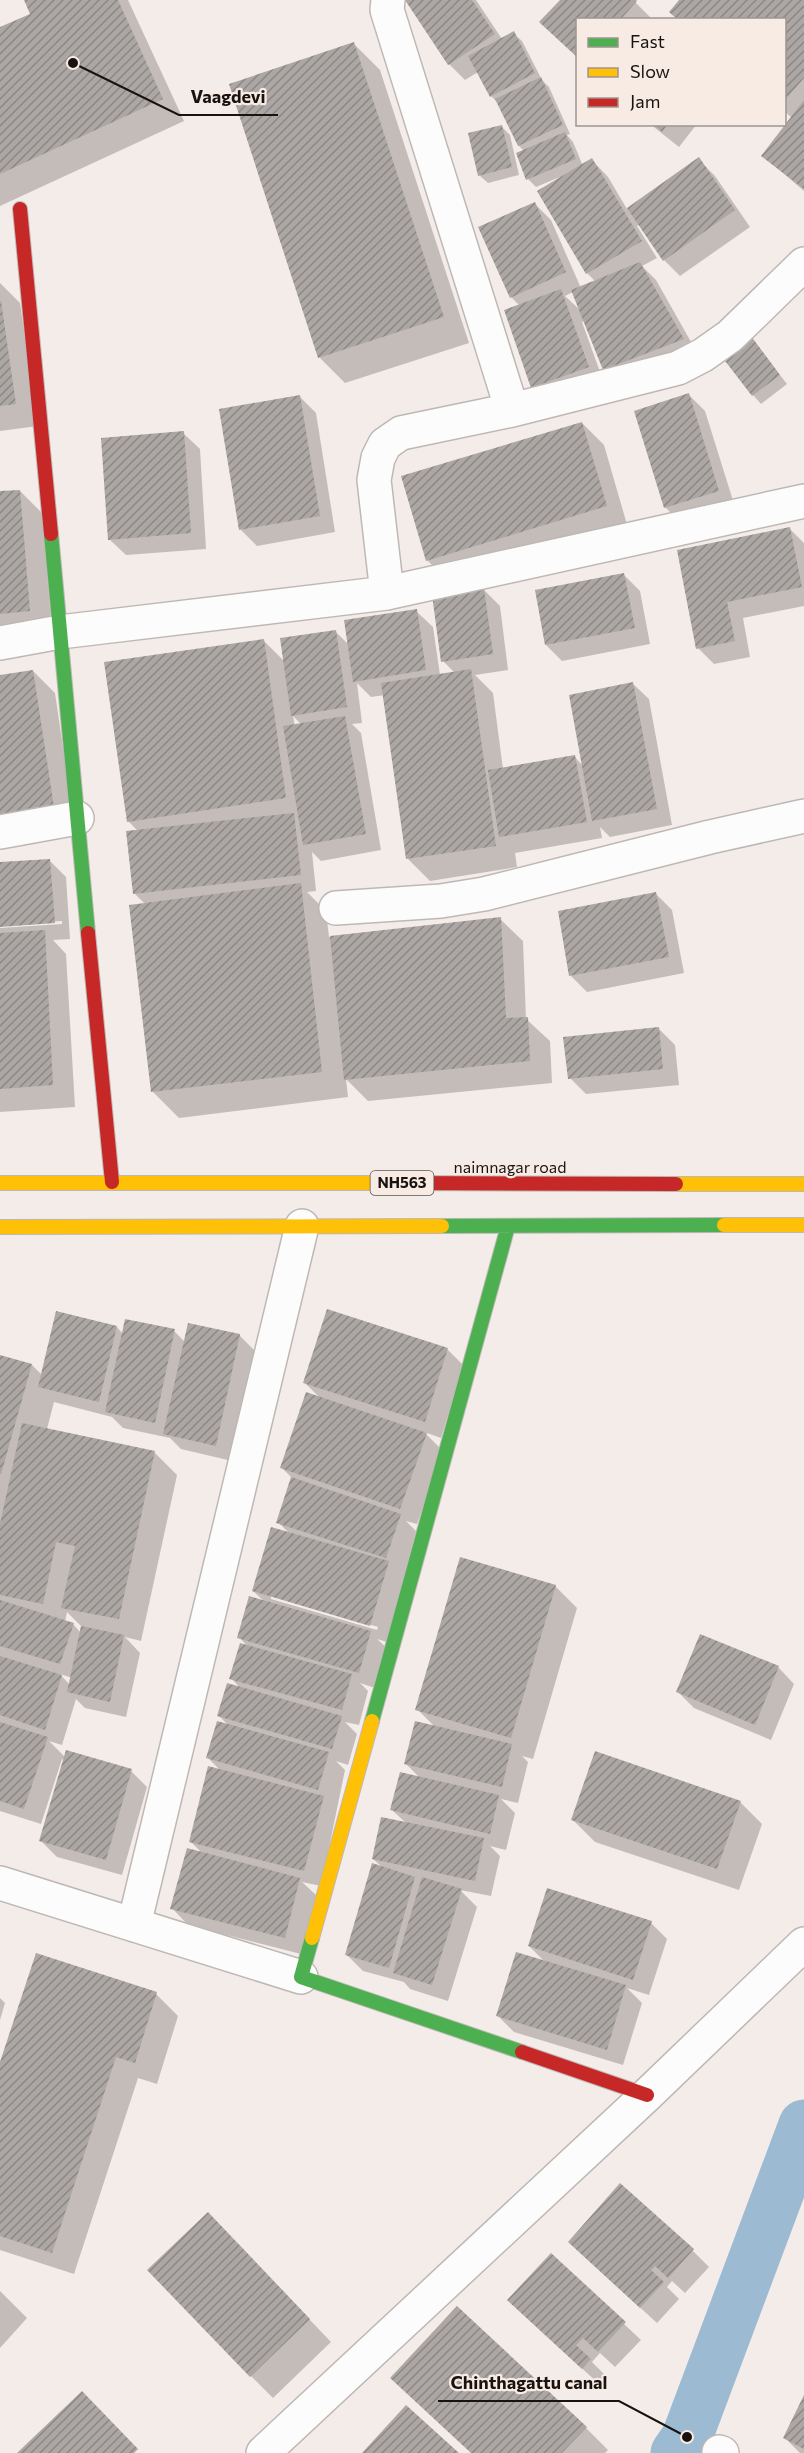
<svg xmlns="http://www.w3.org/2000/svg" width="804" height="2453" font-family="Commissioner,sans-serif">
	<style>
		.shadow { fill: #0003; fill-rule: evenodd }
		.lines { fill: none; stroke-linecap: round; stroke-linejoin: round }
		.canal { stroke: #9cbad2; stroke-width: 51 }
		.building { fill: url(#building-hatch) }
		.street-casing { stroke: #beb8b5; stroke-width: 36 }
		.fast-casing { stroke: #beb8b5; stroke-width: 16 }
		.slow-casing { stroke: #beb8b5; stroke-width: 16 }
		.jam-casing { stroke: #beb8b5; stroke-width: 16 }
		.street { stroke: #fdfcfc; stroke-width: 33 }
		.fast { stroke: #4caf50; stroke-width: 14 }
		.slow { stroke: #ffc107; stroke-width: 14 }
		.jam { stroke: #c62828; stroke-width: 14 }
		.labels { text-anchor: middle; stroke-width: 4.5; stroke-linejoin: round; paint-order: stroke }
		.shield { fill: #f8ebe4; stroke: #5b5450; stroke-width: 1.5 }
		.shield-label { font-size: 15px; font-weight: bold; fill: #181311 }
		.street-label { font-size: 16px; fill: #181311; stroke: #f8ebe4 }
		.leader { fill: none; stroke: #181311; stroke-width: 2 }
		.callout-dot { fill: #181311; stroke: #f8ebe4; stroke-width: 2 }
		.callout-label { font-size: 18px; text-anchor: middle; font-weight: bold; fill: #181311; stroke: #f8ebe4; stroke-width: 4.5; stroke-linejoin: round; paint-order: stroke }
	</style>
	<defs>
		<pattern id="building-hatch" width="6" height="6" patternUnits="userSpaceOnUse" patternTransform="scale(1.5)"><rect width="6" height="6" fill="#aca7a4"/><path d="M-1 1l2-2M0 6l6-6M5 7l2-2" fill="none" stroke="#8b8784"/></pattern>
	</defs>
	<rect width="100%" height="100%" fill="#f4ece8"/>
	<path class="shadow" d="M26,0H128L184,121L0,206V29L32,15Z
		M406,0H476L502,39L513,33L522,41L542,80L549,87L570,134L567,135L573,142L583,166L592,160L608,177L627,209L698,159L715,176L750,227L680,276L664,260L640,224L637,226L657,258L642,266L656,280L699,356L620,386L604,369L585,321L582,322L604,383L548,403L532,387L520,306L511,297L534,203L551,220L581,288L596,282L587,273L539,192L560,179V177L536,187L528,179L524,151L519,146L499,104L491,96L478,72L465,80L449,64ZM573,292L581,311L565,296Z
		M562,0H633L652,19L578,20Z
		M681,0H804V191L763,156L792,118L784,111V20Z
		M354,44L380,70L469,343L345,383L319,357Z
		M650,124H697L679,147Z
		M501,126L510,135L519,175L488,183L479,175Z
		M0,283L20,303L38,426L0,431Z
		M751,338L787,384L761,404L753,395Z
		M689,395L705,411L735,507L681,523L665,507Z
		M299,396L316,413L335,532L257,546L241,530Z
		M582,423L604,445L628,528L450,583L427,560Z
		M183,433L200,449L206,549L126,555L109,539Z
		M20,491L42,513L52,633L0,637V493Z
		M789,528L804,543V606L743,618L750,657L714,664L698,648L679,551Z
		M624,575L640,591L650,644L562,661L546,645Z
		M484,590L500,606L508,670L475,675L493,693L503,769L574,756L583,766L632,683L649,699L672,825L610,837L600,827L602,838L515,853L517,867L430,881L408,859L385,695L371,697L357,683L362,723L352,724L361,733L381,850L321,861L312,852L316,891L307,892L326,911L329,937L500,919L523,941L526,1019L550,1041L552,1083L368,1101L346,1079L348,1097L179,1118L153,1092L145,904L134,893L138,831L128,821L264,641L284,661L335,631L349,645L416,611L433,627L440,675L455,673L443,661ZM293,716L302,725L295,726Z
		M33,671L55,693L75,829L0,841V676Z
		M49,860L66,877L70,939L53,940L66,954L75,1107L0,1112V928L62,924V921L0,925V864Z
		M656,894L672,910L684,973L587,992L571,976Z
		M658,1028L675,1045L679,1085L586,1094L570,1078Z
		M117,1327L123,1334L174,1331L185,1342L239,1335L256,1352L232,1461L181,1449L170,1438L123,1428L112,1417L54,1402L47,1429L155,1453L177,1475L141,1641L125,1637L140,1653L126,1717L85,1708L76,1699L62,1745L49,1741L65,1757L131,1771L147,1787L122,1875L57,1857L41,1841L64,1760L62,1759L41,1824L0,1811V1356L32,1365L42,1375ZM67,1612L82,1627L81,1633L73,1624L65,1622ZM60,1674L72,1678L70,1685Z
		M447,1349L463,1365L441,1438L424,1432L443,1451L417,1524L406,1521L416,1531L387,1642L377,1639L387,1648L375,1688L360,1683L368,1691L359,1725L345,1722L357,1734L348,1765L336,1761L345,1770L321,1886L302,1882L316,1895L301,1954L188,1925L172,1908L203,1854L190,1841L221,1771L208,1758L229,1726L219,1716L241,1689L231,1678L248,1647L239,1637L265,1602L253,1591L289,1533L278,1522L292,1478L281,1467L320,1398L305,1383ZM271,1595L378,1627L377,1630L271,1599Z
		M555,1586L577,1608L533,1759L522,1756L528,1762L518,1803L501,1799L515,1813L506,1850L490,1846L500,1856L491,1896L460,1890L477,1907L448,2001L410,1989L404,1982L363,1971L346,1954L383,1868L373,1859L406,1823L392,1810L420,1778L406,1764L435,1727L417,1709Z
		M778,1667L794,1684L771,1740L694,1708L678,1692Z
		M740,1802L762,1824L739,1890L595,1842L573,1820Z
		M651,1923L667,1939L649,1995L627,1988L642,2003L623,2065L514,2032L498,2016L546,1963L529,1946Z
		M156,1994L178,2016L157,2084L138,2078L74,2274L0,2250V2066Z
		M0,1998L5,2003L0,2020Z
		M230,2236L331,2342L273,2398L251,2376Z
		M693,2251L709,2267L685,2293L672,2281L667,2287L679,2299L657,2323L586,2258Z
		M551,2255L641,2340L615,2367L600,2353L592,2362L606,2376L599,2384L526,2317Z
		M0,2291L27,2318L0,2348Z
		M804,2399V2453H800L785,2438Z
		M586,2428L608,2450L605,2453H471Z"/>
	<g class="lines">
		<path class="canal" d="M676,2453L687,2437L804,2125"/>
	</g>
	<path class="building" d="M24,0H118L163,99L0,174V27L30,14Z
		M405,0H472L495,34L448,65Z
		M560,0H636L637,1L620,20H578V58L539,22Z
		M679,0H804V78L784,101V20H678L669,12Z
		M514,31L535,73L490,97L468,56Z
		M354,42L444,317L318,358L229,84Z
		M541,77L563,125L518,146L495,99Z
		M804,100V189L761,156Z
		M653,124H668L662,132Z
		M502,125L512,167L478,176L468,133Z
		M565,132L576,159L526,180L516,153Z
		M699,157L735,210L663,261L627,208Z
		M592,158L642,241L586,274L537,191Z
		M535,202L566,272L510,298L478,227Z
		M640,262L684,339L603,370L571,290Z
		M561,289L589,367L531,388L504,310Z
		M1,301L16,404L0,406V302Z
		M751,336L780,375L752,396L722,357Z
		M689,393L719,491L664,508L634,411Z
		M300,395L320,516L239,530L219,409Z
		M582,422L607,506L426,561L401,476Z
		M184,431L191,533L108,540L101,438Z
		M20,490L30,611L0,614V491Z
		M790,527L802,587L727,602L735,641L696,649L677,550Z
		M624,573L635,628L545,645L535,590Z
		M484,588L493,654L441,662L432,595Z
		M417,609L426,670L353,682L344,620Z
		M336,630L347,707L291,716L280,638Z
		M264,639L286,798L127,822L104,662Z
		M471,669L496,846L406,859L381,683Z
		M33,670L54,807L0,816V675Z
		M633,682L657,809L592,821L569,695Z
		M345,716L366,834L303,845L283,726Z
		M575,755L587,822L499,837L488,770Z
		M294,813L301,875L133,894L126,831Z
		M50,859L55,923L0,927V862Z
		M301,883L322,1072L151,1092L129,905Z
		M656,892L669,957L569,976L558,911Z
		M501,917L506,1018L528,1017L530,1061L344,1080L330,936Z
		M45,930L53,1085L0,1089V933Z
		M659,1027L663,1069L568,1079L563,1037Z
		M327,1309L448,1348L425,1422L303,1383Z
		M56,1311L117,1326L99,1402L38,1387Z
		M125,1319L175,1329L155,1423L105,1412Z
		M188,1323L240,1334L216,1446L163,1434Z
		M0,1355L32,1364L1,1474H0Z
		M306,1392L427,1433L400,1509L280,1468Z
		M22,1423L155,1451L119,1619L61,1608L75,1546L56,1542L43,1604L0,1595V1524Z
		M291,1477L401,1514L386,1558L276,1523Z
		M271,1527L389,1561L370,1626L252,1591Z
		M460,1557L556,1585L511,1738L415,1710Z
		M249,1596L371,1631L359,1673L237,1638Z
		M0,1600L74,1623L60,1664L0,1646Z
		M81,1626L124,1635L110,1702L67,1692Z
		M700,1634L779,1666L755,1725L676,1692Z
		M240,1643L352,1674L342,1710L229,1679Z
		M0,1656L62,1675L45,1730L0,1715Z
		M227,1683L342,1716L332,1749L217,1716Z
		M217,1721L329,1752L318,1790L206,1758Z
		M415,1721L512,1744L502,1787L404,1764Z
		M0,1722L48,1737L24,1809L0,1801Z
		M66,1750L132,1769L106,1860L39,1841Z
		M595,1751L741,1801L717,1869L571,1820Z
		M208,1766L324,1796L304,1871L189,1842Z
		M400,1772L499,1795L490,1834L390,1810Z
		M381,1817L484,1838L475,1881L372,1859Z
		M187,1848L300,1878L285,1938L170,1909Z
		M372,1863L415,1877L389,1968L345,1955Z
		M422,1877L462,1889L432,1985L393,1973Z
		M547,1888L652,1921L633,1980L528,1946Z
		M516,1952L626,1985L607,2050L496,2016Z
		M36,1953L157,1992L135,2063L116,2057L52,2253L0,2236V2062Z
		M620,2183L694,2249L668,2278L655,2266L651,2270L664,2282L640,2308L568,2242Z
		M208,2212L310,2319L250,2377L147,2270Z
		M551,2253L626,2322L598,2352L583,2338L576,2345L591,2359L582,2369L507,2300Z
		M457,2306L587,2427L562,2453H471L390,2378Z
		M82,2391L138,2449L134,2453H17Z
		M804,2395V2449L783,2438Z
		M406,2405L459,2453H362Z"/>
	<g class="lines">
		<defs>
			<path id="street" d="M388,0L387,10L512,410
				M387,593L374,480L378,458L385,444L401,433L512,410L678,368L703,355L730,336L804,264
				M0,643L60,632L387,593L804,501
				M0,832L77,818
				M336,908L441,901L484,894L710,837L804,816
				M0,1883L301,1977
				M134,1925L302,1226
				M719,2452L722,2453
				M263,2453L647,2095L804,1944"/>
			<path id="fast" d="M51,534L88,933
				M442,1226L724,1225
				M372,1721L508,1226
				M312,1938L301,1977L522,2052"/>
			<path id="slow" d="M0,1183H400
				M676,1184H804
				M724,1225H804
				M0,1227L442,1226
				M312,1938L372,1721"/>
			<path id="jam" d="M20,209L51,534
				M88,933L112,1182
				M400,1183L676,1184
				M522,2052L647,2095"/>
		</defs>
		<use href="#street" class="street-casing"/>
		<use href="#fast" class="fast-casing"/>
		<use href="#slow" class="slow-casing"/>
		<use href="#jam" class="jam-casing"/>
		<use href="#street" class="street"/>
		<use href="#fast" class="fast"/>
		<use href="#slow" class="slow"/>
		<use href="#jam" class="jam"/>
	</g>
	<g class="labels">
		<rect class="shield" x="370.5" y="1171" width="63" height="24" rx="4.5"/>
		<g class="shield-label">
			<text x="402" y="1188">NH563</text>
		</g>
		<g class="street-label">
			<text x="510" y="1173">naimnagar road</text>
		</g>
	</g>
	<path class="leader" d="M73 63L179 115H278M687 2437L619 2401H438"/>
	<g class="callout-dot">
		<circle cx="73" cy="63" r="6"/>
		<circle cx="687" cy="2437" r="6"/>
	</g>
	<g class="callout-label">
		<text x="228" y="103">Vaagdevi</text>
		<text x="529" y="2389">Chinthagattu canal</text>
	</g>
	<rect x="576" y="18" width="210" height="108" fill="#f8ebe4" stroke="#9e9590" stroke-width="1.5"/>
	<rect x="588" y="38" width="30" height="9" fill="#4caf50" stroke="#9e9590" stroke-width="1.5"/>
	<text x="630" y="48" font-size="18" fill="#181311">Fast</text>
	<rect x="588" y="68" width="30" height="9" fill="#ffc107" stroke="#9e9590" stroke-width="1.5"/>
	<text x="630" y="78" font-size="18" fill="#181311">Slow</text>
	<rect x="588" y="98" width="30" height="9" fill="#c62828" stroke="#9e9590" stroke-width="1.5"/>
	<text x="630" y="108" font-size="18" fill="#181311">Jam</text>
</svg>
